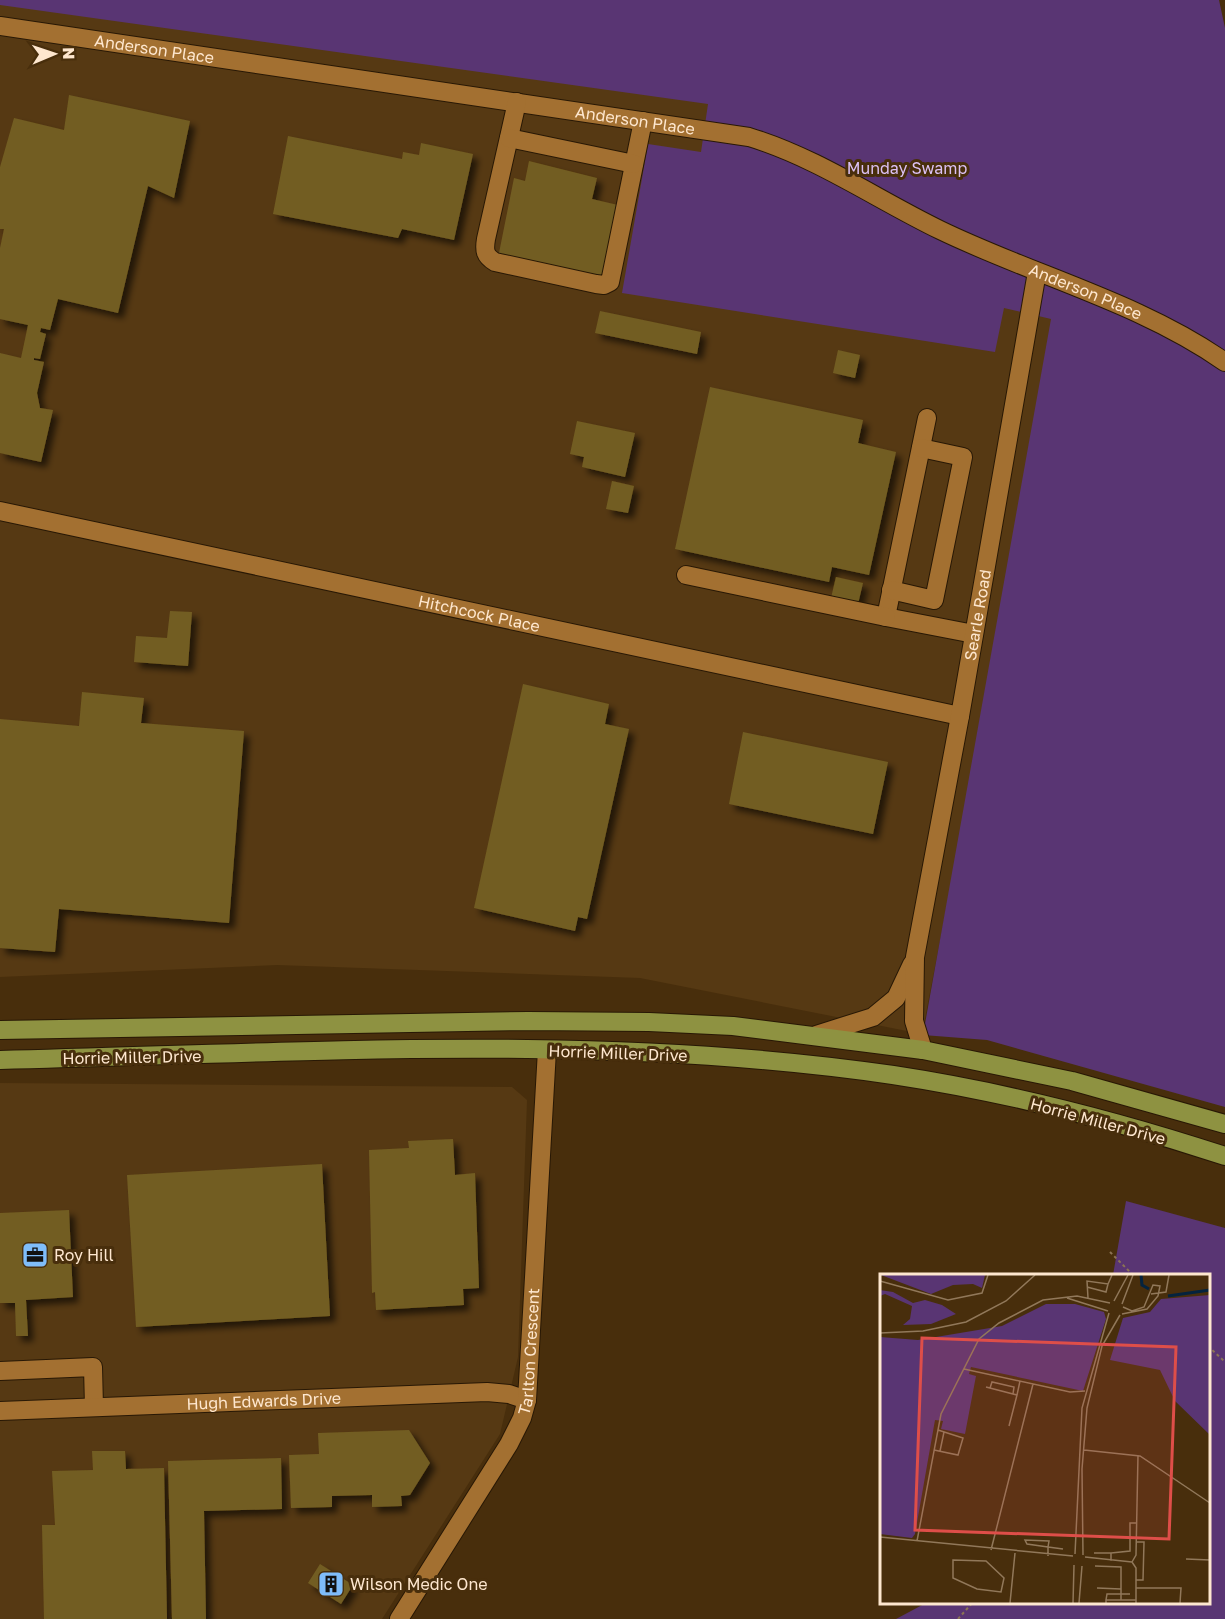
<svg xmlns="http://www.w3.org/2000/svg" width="1225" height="1619" font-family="'Golos Text',sans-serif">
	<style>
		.built { fill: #563913 }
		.green { fill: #593573 }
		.building { fill: #725d22; filter: url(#shadow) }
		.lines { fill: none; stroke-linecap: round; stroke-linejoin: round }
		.minor-casing { stroke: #281805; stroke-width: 20 }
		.major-casing { stroke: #281805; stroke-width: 20 }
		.path { stroke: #8b7354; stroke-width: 2; stroke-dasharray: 3 3; stroke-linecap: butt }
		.minor { stroke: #a37031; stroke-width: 18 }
		.major { stroke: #8e9241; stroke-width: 18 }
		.labels { text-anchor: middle; stroke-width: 6; stroke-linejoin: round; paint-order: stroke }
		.street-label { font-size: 16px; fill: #fee7cf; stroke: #482e0c }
		.park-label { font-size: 16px; fill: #dcc1f4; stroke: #482e0c }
		.poi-label { font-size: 16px; fill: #fee7cf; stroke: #482e0c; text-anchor: start }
		.inset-river { fill: none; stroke: #04233e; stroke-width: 3 }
		.inset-road { fill: none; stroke: #91785a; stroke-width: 1.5 }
		.view { fill: #de4e49; fill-opacity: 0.15; stroke: #de4e49; stroke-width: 3 }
		.inset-edge { fill: none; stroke: #fee7cf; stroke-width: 3 }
	</style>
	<defs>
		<filter id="shadow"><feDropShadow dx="5.5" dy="5.5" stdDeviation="3" flood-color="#0009"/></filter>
	</defs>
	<rect width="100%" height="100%" fill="#482e0c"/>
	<path class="built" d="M0,0L717,99L1062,268L982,723L922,1034L640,978L277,965L0,977Z
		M0,1083L512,1087L527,1100L518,1357L500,1434L382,1619H0Z"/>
	<path class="green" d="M0,0H1219L1225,28V1107L987,1040L923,1035L1051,319L1004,308L995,352L622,293L648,144L701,152L708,104L0,5Z
		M1126,1201L1225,1228V1619H896L926,1603L1208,1602V1276L1113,1275Z"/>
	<path class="building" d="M69,95L190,121L174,198L148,186L118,313L58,299L50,330L41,328L40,332L46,334L40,359L34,358V360L44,362L37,393L40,408L53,410L41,462L0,453V353L21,358L28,325L0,319V248L4,229H0V167L14,118L64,130Z
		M288,136L402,159L403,152L419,155L421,143L473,154L454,240L402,229L398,238L273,214Z
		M529,161L597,178L592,199L618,205L602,278L498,258L514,178L525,181Z
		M600,311L701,332L697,354L595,333Z
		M838,350L860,355L855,378L833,373Z
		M710,387L863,420L858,443L896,452L869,575L832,567L829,582L675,549Z
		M577,421L635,433L625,477L582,467L584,457L570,454Z
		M612,481L634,486L628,513L606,509Z
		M836,577L863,583L858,604L831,598Z
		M170,611L192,612L188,666L134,662L136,636L167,638Z
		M523,684L609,704L605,724L629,729L587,919L578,917L575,931L474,908Z
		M82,692L144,698L141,723L244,731L229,923L59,909L55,952L0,948V719L79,726Z
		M743,732L888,762L873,834L729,804Z
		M453,1139L455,1175L475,1173L479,1288L463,1289L464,1305L376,1310L375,1292L372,1293L369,1150L409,1148L408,1141Z
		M322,1164L330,1316L136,1327L127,1175Z
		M69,1210L73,1297L26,1300L28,1336H16L15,1303H0V1213Z
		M409,1430L430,1463L410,1495L401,1496L402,1506L372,1507V1495L332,1496V1507L291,1508L289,1455L319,1454L318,1433Z
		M92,1451H125L126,1469L164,1468L167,1619H44L42,1525H55L52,1471L93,1470Z
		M281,1458L282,1509L204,1511L206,1619H172L168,1461Z
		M320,1564L353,1585L341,1604L308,1583Z"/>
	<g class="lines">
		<defs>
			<g id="minor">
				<path id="s1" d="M0,26L749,137C818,158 876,199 940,230C1035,276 1139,302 1225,362"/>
				<path d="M517,102L486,239C484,251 485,256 495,262L596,284L604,285L610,282L643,121"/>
				<path d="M509,138L634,164"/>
				<path d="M927,418L886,617L974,634"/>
				<path id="s2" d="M0,511L960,716"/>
				<path d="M686,575L886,617"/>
				<path d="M891,590L934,600L963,457L921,448"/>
				<path d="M816,1035L873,1017L896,998L912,964"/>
				<path id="s3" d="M923,1050L914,1021L915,957L960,716L1037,272"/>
				<path d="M0,1371L93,1367L94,1407"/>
				<path id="s4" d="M0,1411L487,1392L509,1394L527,1400"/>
				<path id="s5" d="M399,1619L509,1444L522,1418L527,1400L547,1050"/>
			</g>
			<path id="major" d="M0,1030L528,1021L649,1022L733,1026L923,1050L1072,1081L1225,1124
				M0,1060C297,1053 598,1032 893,1075C1005,1092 1118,1121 1225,1156"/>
		</defs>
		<use href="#minor" class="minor-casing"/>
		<use href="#major" class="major-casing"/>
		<path class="path" d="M1110,1252L1134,1276
			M1208,1346L1225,1362
			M958,1619L973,1602"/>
		<use href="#minor" class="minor"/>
		<use href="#major" class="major"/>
	</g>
	<defs>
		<symbol id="office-square" viewBox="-11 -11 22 22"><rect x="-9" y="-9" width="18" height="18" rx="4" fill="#7fbdfa" stroke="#482e0c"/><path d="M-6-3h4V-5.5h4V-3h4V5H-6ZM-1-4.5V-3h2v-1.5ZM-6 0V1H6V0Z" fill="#111"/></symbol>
		<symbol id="building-square" viewBox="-11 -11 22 22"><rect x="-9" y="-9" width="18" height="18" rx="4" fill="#7fbdfa" stroke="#482e0c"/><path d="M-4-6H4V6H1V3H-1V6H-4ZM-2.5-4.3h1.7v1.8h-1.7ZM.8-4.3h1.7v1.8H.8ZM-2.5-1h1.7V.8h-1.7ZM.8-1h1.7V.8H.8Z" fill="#111"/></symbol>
	</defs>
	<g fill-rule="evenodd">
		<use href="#office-square" x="20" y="1240" width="30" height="30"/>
		<use href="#building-square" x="316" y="1569" width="30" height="30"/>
	</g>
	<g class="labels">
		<g class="street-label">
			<text dy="6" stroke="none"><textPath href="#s1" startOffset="156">Anderson Place</textPath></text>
			<text dy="6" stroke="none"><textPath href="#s1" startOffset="642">Anderson Place</textPath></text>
			<text dy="6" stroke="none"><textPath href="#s1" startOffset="1128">Anderson Place</textPath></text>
			<text dy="6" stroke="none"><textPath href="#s2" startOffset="490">Hitchcock Place</textPath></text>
			<text dy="6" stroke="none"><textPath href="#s3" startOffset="442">Searle Road</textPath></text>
			<text transform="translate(618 1053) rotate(2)" y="6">Horrie Miller Drive</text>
			<text transform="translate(132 1057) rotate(-1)" y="6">Horrie Miller Drive</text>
			<text transform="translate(1098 1121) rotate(15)" y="6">Horrie Miller Drive</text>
			<text dy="6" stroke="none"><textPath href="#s5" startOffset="303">Tarlton Crescent</textPath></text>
			<text dy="6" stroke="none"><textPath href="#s4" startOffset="264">Hugh Edwards Drive</textPath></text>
		</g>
		<g class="park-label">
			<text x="907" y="174">Munday Swamp</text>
		</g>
		<g class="poi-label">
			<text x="54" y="1261">Roy Hill</text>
			<text x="350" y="1590">Wilson Medic One</text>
		</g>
	</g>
	<g transform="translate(880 1274)">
		<rect width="330" height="330" fill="#482e0c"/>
		<path d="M1,1H105L102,14L93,10L73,11L51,20ZM0,16L13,18L33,29L45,26L62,31L76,40L51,50L23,51L30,45L32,32L5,20L0,22ZM330,21V161L295,127L280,96L230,86L243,44L270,38L281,25ZM166,30H195L224,38L226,45L203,117L91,93L89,100L96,102L85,160L61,155L63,147L55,146L35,260L32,264L0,260V63L38,66L122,52Z" fill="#593573"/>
		<path class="inset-river" d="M261,1L262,11L269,15M288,22L330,16"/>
		<path class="inset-road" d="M0,7L68,26L102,19L108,1M207,13L226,18L228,10M271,20L286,18L289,1M187,24L228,37M208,24L207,7L228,10L232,1M234,27L248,1M242,30L253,1M242,40L267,35L278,22L280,12L273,11L264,33L252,37L243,33M0,59L43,57L86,48L126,27L155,1M84,95L190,118L205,117M106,113L137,121L140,107M110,114L112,108L134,113L133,120M129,152L137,121M54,176L78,181L83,164L58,156M204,176L260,182L330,229M60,177L64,158M0,263L193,282M37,267L61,140L99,65L119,49L163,26L197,22L230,29M111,276L153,110M214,279H231V287M231,279L250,277V249H256M195,280L202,134L229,39M203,281L202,195L207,134L222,72L240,41M168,282V273L169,267L145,266L147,270L168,273L183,275M205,283L252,288M306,285L330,286M73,286L106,287L124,304L121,318L97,315L73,304ZM252,288L256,281L258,181M252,288L256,294V329M215,292L241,293V326M256,306H263L264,268H256M217,314L241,315M256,314H301L300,329M226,326L227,320H250M130,329L135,279M193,329L194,291M199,329L202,292M226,329V326H256"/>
		<path class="view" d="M42,64L296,73L289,265L35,256Z"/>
		<rect width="330" height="330" class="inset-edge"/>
	</g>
	<g transform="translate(54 54) rotate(88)" stroke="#482e0c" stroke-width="4.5" paint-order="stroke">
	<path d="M0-4.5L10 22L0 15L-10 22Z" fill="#fee7cf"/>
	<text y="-9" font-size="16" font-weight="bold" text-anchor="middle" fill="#fee7cf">N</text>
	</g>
</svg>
